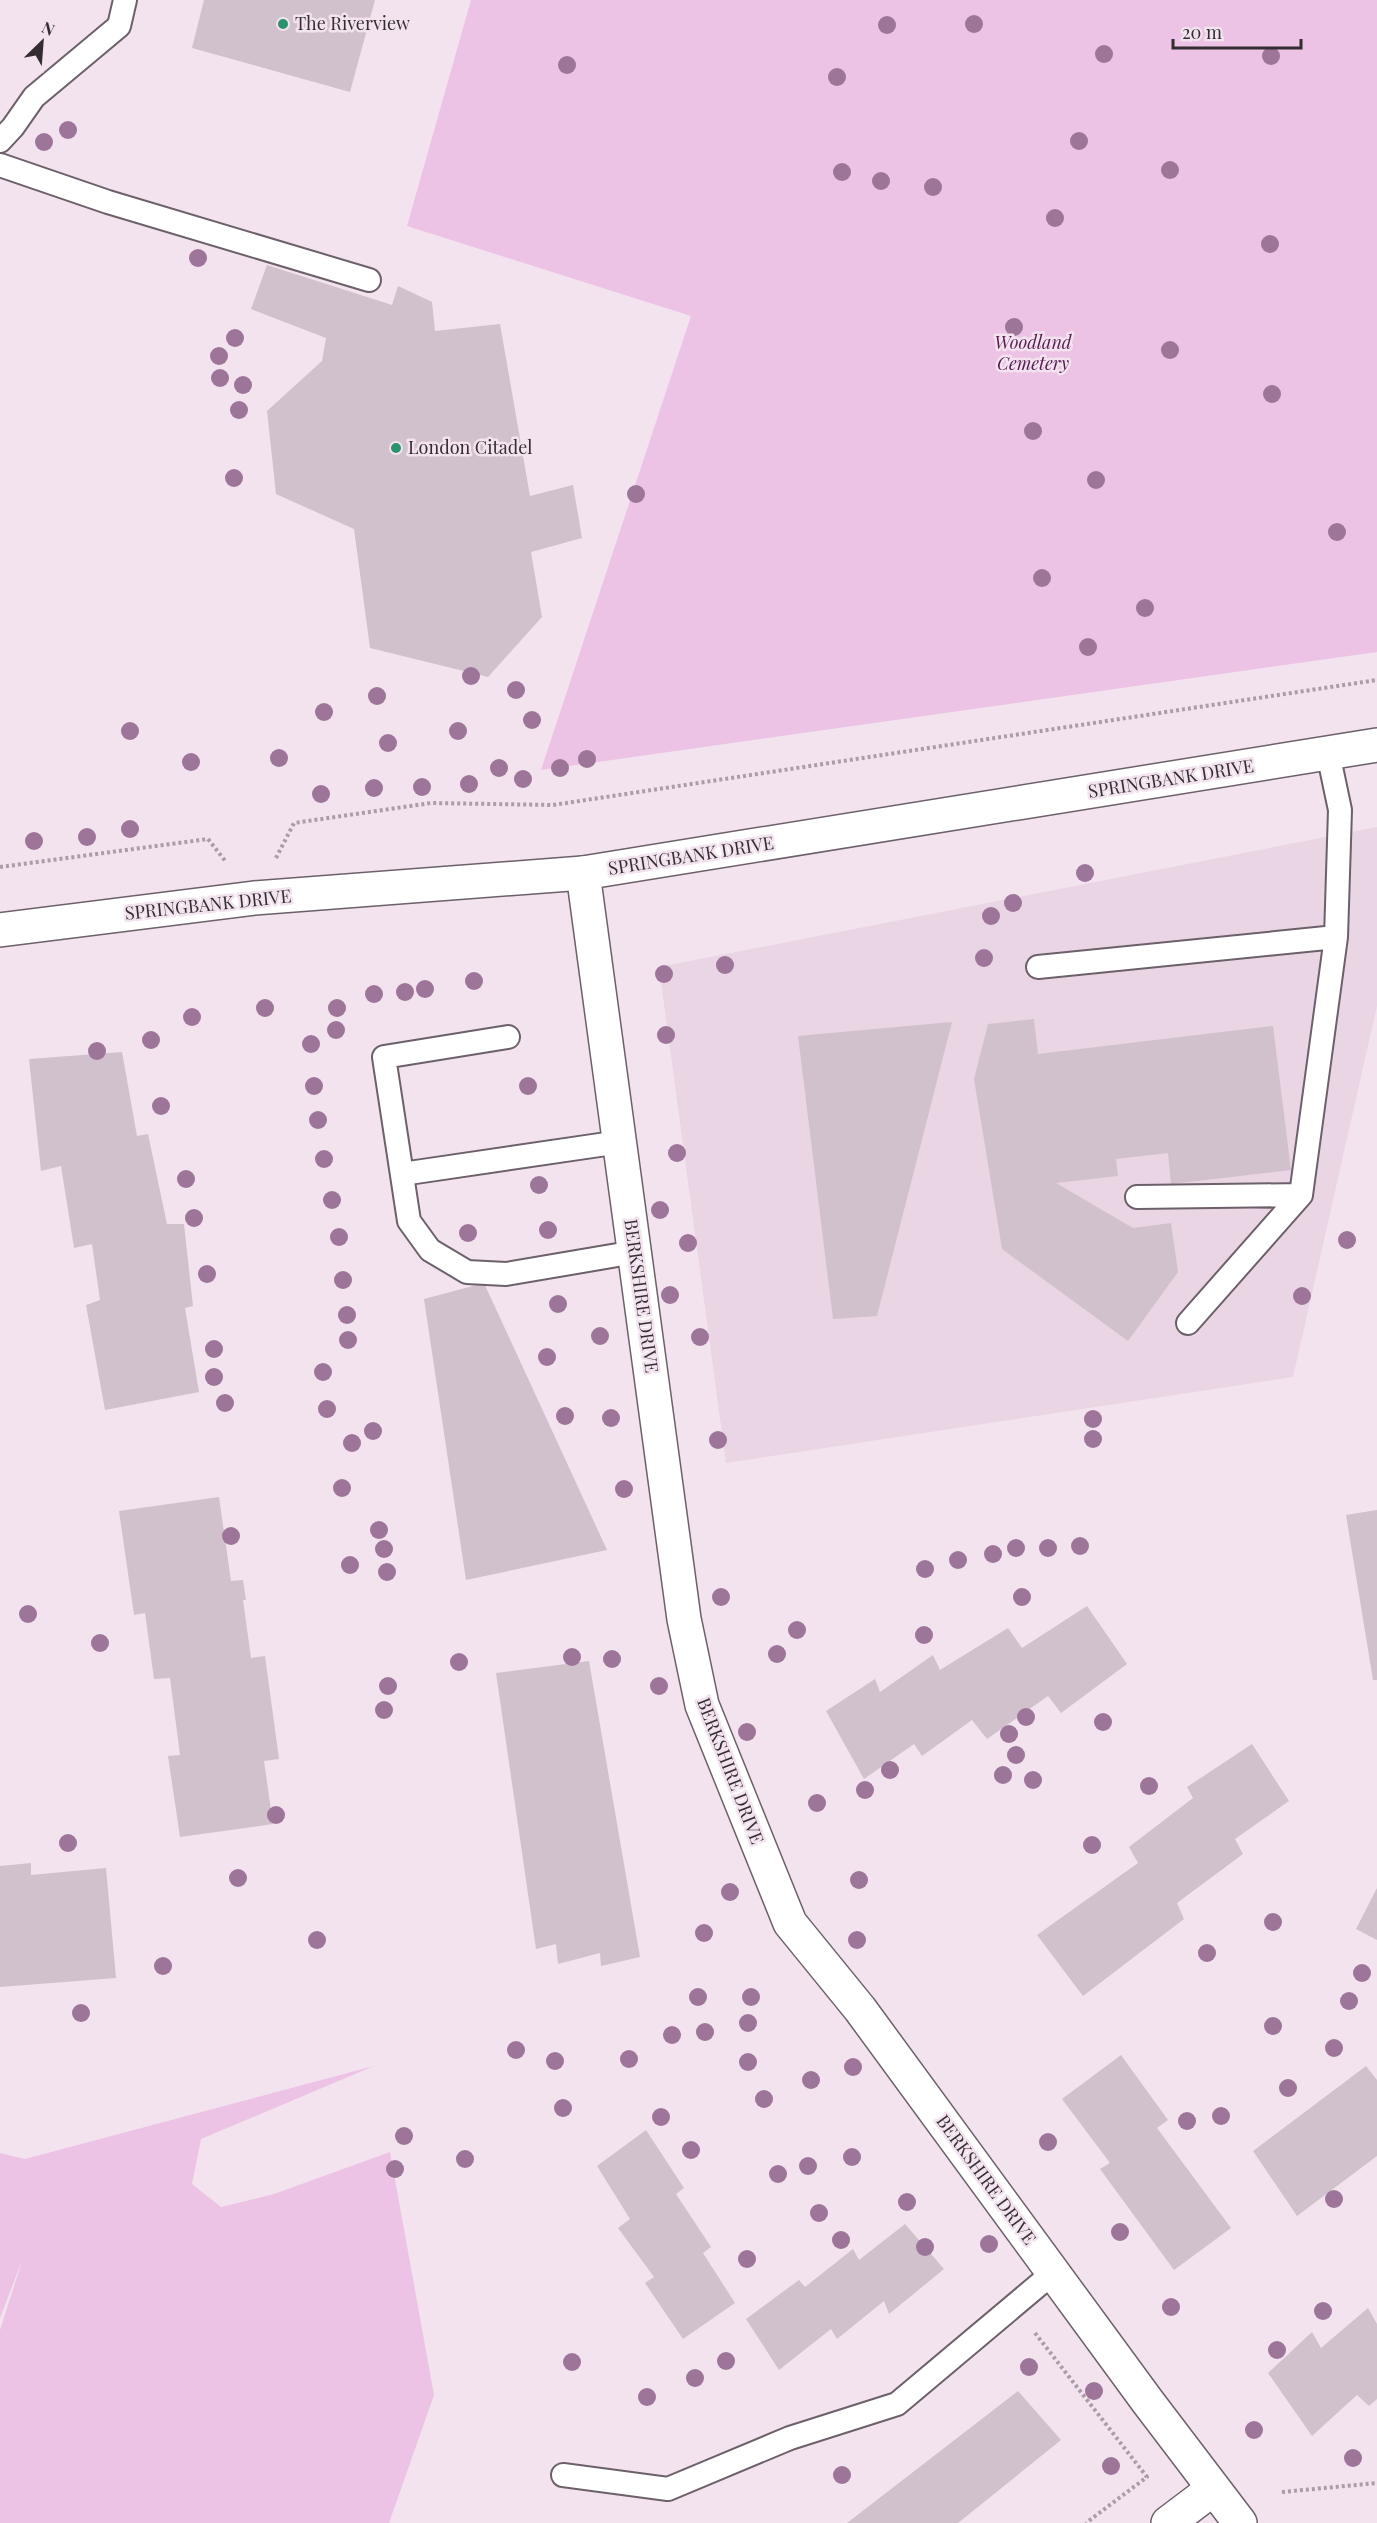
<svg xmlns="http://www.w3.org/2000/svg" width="1377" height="2523" font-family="'Playfair Display',serif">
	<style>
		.built { fill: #ead5e5 }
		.green { fill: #ecc3e4 }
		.building { fill: #d0c1cc }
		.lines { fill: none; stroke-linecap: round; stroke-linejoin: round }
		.service-casing { stroke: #6c606a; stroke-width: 26 }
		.minor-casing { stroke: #6c606a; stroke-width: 36 }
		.tertiary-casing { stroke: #6c606a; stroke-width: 36 }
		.secondary-casing { stroke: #6c606a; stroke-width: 36 }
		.path { stroke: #a99da7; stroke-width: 4; stroke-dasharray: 3 3; stroke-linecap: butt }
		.service { stroke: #fff; stroke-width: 22 }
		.minor { stroke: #fff; stroke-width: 33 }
		.tertiary { stroke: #fff; stroke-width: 33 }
		.secondary { stroke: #fff; stroke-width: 33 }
		.tree { fill: #9d7598 }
		.poi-dot { fill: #2b916e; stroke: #f2e3ef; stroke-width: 2 }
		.labels { text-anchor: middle; stroke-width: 5; stroke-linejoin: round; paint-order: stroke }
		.poi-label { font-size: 18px; fill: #332d32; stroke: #f2e3ef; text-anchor: start }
		.park-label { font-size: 18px; font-style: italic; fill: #581b51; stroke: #f2e3ef }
		.street-label { font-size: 18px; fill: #332d32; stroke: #f2e3ef }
	</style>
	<rect width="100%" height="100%" fill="#f2e3ef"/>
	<path class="built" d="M1377,827V1006L1293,1377L726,1463L659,967Z"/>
	<path class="green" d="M471,0H1377V652L541,770L691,316L407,226Z
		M374,2066L201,2139L192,2184L221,2207L274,2194L390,2152L434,2395L389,2523H0V2330L23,2258L0,2318V2153L25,2159Z"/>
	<path class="building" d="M204,0H375L350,92L192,48Z
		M267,265L392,305L398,286L432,302L435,331L500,324L530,496L573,485L582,538L531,552L542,617L488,677L370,648L354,529L276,494L267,411L322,361L326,338L251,309Z
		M1034,1019L1038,1054L1273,1026L1291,1170L1171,1184L1168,1153L1116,1159L1118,1176L1056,1183L1133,1228L1171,1223L1178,1272L1128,1341L1002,1249L974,1079L988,1024Z
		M952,1022L877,1316L833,1319L798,1036Z
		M122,1052L137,1136L148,1134L167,1224H184L193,1306L185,1308L199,1392L105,1410L86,1305L100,1300L92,1244L74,1248L61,1166L41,1171L29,1059Z
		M484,1283L607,1550L466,1580L424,1299Z
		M219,1497L231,1581L243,1580L246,1600H243L251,1658L265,1656L279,1759L264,1761L273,1824L180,1837L168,1756L180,1755L170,1678L154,1679L145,1613L134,1615L119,1511Z
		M1377,1510V1680H1373L1346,1515Z
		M1087,1606L1127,1664L1061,1713L1048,1696L987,1739L972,1720L922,1756L914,1744L864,1779L826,1711L875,1679L880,1692L933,1655L940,1670L1008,1628L1022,1648Z
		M589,1661L640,1957L601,1966L600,1953L558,1964L556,1944L536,1949L496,1673Z
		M1252,1744L1289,1801L1235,1839L1243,1854L1177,1903L1184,1919L1083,1996L1037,1935L1138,1863L1129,1847L1193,1798L1187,1787Z
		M31,1863V1875L106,1868L116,1978L0,1987V1866Z
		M1377,1888V1940L1356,1929Z
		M1121,2055L1168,2120L1157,2128L1231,2228L1174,2270L1100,2169L1110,2163L1062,2099Z
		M1366,2066L1377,2080V2156L1297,2216L1253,2151Z
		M646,2130L684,2188L676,2194L711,2247L703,2253L735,2303L683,2339L645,2283L654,2277L618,2228L630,2219L597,2166Z
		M905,2224L944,2269L889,2314L884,2301L837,2339L831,2329L779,2370L746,2319L799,2280L805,2287L853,2249L859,2260Z
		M1368,2308L1377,2324V2399L1369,2406L1357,2395L1312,2436L1268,2373L1312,2332L1321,2348Z
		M1018,2391L1061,2440L958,2523H847Z"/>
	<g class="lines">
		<defs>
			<path id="service" d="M0,141L13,127L34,97L119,26L125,0
				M0,165L108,202L369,280
				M1038,967L1336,937L1340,810L1328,753
				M508,1037L384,1057L409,1221L430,1250L467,1272L506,1274L635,1252
				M402,1174L620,1142
				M1137,1197L1301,1195
				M1188,1323L1301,1195L1336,937
				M563,2475L668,2489L790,2438L897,2404L1054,2272"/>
			<path id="minor" d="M1168,2523L1213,2489"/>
			<path id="tertiary" d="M583,873L684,1619L702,1705L790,1923L860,2009L1148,2402L1240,2523"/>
			<path id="secondary" d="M0,930L254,898L583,873L1377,745"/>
		</defs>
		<use href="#service" class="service-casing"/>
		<use href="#minor" class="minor-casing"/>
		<use href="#tertiary" class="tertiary-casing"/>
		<use href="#secondary" class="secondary-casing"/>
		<path class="path" d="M276,858L294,823L431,803L553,805L1377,680
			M0,867L208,839L226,862
			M1035,2333L1147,2477L1086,2523
			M1282,2492L1377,2483"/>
		<use href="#service" class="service"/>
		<use href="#minor" class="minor"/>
		<use href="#tertiary" class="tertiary"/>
		<use href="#secondary" class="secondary"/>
	</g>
	<g class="tree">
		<circle cx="974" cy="24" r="9"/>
		<circle cx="887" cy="25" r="9"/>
		<circle cx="1104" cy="54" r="9"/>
		<circle cx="1271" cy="56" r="9"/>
		<circle cx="567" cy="65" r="9"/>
		<circle cx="837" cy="77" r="9"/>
		<circle cx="68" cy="130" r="9"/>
		<circle cx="1079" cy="141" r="9"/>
		<circle cx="44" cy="142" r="9"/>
		<circle cx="1170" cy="170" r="9"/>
		<circle cx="842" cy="172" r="9"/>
		<circle cx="881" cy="181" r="9"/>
		<circle cx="933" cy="187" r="9"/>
		<circle cx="1055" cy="218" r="9"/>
		<circle cx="1270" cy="244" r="9"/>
		<circle cx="198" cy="258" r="9"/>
		<circle cx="1014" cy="327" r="9"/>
		<circle cx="235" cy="338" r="9"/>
		<circle cx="1170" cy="350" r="9"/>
		<circle cx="219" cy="356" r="9"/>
		<circle cx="220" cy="378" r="9"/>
		<circle cx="243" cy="385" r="9"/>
		<circle cx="1272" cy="394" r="9"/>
		<circle cx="239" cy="410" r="9"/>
		<circle cx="1033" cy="431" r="9"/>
		<circle cx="234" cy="478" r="9"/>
		<circle cx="1096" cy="480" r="9"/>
		<circle cx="636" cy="494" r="9"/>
		<circle cx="1337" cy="532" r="9"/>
		<circle cx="1042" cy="578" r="9"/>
		<circle cx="1145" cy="608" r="9"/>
		<circle cx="1088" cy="647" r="9"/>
		<circle cx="471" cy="676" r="9"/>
		<circle cx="516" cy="690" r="9"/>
		<circle cx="377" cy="696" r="9"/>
		<circle cx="324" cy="712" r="9"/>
		<circle cx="532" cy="720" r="9"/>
		<circle cx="130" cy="731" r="9"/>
		<circle cx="458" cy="731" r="9"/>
		<circle cx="388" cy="743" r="9"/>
		<circle cx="279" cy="758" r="9"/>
		<circle cx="587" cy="759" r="9"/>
		<circle cx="191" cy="762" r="9"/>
		<circle cx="499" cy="768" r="9"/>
		<circle cx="560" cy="768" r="9"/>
		<circle cx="523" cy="779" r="9"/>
		<circle cx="469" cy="784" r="9"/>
		<circle cx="422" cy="787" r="9"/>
		<circle cx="374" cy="788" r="9"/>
		<circle cx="321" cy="794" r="9"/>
		<circle cx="130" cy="829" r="9"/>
		<circle cx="87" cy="837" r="9"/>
		<circle cx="34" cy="841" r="9"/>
		<circle cx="1085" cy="873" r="9"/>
		<circle cx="1013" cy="903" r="9"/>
		<circle cx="991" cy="916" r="9"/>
		<circle cx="984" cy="958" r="9"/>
		<circle cx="725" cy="965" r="9"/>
		<circle cx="664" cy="974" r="9"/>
		<circle cx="474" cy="981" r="9"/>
		<circle cx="425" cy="989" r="9"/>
		<circle cx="405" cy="992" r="9"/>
		<circle cx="374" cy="994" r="9"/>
		<circle cx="265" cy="1008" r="9"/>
		<circle cx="337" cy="1008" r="9"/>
		<circle cx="192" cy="1017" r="9"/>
		<circle cx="336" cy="1030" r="9"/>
		<circle cx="666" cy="1035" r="9"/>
		<circle cx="151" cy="1040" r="9"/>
		<circle cx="311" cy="1044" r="9"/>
		<circle cx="97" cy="1051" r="9"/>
		<circle cx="314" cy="1086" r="9"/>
		<circle cx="528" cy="1086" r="9"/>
		<circle cx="161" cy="1106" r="9"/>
		<circle cx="318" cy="1120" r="9"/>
		<circle cx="677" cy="1153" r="9"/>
		<circle cx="324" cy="1159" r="9"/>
		<circle cx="186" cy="1179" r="9"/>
		<circle cx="539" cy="1185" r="9"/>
		<circle cx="332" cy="1200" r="9"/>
		<circle cx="660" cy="1210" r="9"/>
		<circle cx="194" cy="1218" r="9"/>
		<circle cx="548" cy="1230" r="9"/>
		<circle cx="468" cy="1233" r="9"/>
		<circle cx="339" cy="1237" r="9"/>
		<circle cx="1347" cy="1240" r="9"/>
		<circle cx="688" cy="1243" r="9"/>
		<circle cx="207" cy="1274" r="9"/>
		<circle cx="343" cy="1280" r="9"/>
		<circle cx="670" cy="1295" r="9"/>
		<circle cx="1302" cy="1296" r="9"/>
		<circle cx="558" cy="1304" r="9"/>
		<circle cx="347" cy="1315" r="9"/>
		<circle cx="600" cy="1336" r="9"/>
		<circle cx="700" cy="1337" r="9"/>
		<circle cx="348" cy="1340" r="9"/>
		<circle cx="214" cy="1349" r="9"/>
		<circle cx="547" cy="1357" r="9"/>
		<circle cx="323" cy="1372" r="9"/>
		<circle cx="214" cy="1377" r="9"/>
		<circle cx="225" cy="1403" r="9"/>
		<circle cx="327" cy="1409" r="9"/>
		<circle cx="565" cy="1416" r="9"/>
		<circle cx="611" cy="1418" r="9"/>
		<circle cx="1093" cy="1419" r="9"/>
		<circle cx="373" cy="1431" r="9"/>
		<circle cx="1093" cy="1439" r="9"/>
		<circle cx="718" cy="1440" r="9"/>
		<circle cx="352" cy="1443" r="9"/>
		<circle cx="342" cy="1488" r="9"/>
		<circle cx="624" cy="1489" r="9"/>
		<circle cx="379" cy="1530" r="9"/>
		<circle cx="231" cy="1536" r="9"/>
		<circle cx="1080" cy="1546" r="9"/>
		<circle cx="1016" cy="1548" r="9"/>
		<circle cx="1048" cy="1548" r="9"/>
		<circle cx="384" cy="1549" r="9"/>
		<circle cx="993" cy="1554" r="9"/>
		<circle cx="958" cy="1560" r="9"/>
		<circle cx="350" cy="1565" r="9"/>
		<circle cx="925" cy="1569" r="9"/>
		<circle cx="387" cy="1572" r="9"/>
		<circle cx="721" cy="1597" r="9"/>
		<circle cx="1022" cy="1597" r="9"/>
		<circle cx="28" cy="1614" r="9"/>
		<circle cx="797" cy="1630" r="9"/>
		<circle cx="924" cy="1635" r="9"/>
		<circle cx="100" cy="1643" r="9"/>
		<circle cx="777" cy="1654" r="9"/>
		<circle cx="572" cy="1657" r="9"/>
		<circle cx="612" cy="1659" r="9"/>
		<circle cx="459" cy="1662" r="9"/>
		<circle cx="388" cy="1686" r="9"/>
		<circle cx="659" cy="1686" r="9"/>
		<circle cx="384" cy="1710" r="9"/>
		<circle cx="1026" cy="1717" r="9"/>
		<circle cx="1103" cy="1722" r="9"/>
		<circle cx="747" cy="1732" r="9"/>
		<circle cx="1009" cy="1734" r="9"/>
		<circle cx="1016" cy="1755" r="9"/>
		<circle cx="890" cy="1770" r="9"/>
		<circle cx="1003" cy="1775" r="9"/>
		<circle cx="1033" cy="1780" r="9"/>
		<circle cx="1149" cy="1786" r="9"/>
		<circle cx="865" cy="1790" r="9"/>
		<circle cx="817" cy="1803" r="9"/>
		<circle cx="276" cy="1815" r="9"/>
		<circle cx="68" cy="1843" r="9"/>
		<circle cx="1092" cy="1845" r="9"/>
		<circle cx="238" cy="1878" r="9"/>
		<circle cx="859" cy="1880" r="9"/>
		<circle cx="730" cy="1892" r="9"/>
		<circle cx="1273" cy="1922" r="9"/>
		<circle cx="704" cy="1933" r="9"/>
		<circle cx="317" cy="1940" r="9"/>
		<circle cx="857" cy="1940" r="9"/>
		<circle cx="1207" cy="1953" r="9"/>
		<circle cx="163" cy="1966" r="9"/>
		<circle cx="1362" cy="1973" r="9"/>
		<circle cx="698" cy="1997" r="9"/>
		<circle cx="751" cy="1997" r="9"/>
		<circle cx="1349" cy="2001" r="9"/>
		<circle cx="81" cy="2013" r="9"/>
		<circle cx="748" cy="2023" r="9"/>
		<circle cx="1273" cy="2026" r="9"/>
		<circle cx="705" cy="2032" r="9"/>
		<circle cx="672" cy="2035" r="9"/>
		<circle cx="1334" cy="2048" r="9"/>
		<circle cx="516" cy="2050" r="9"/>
		<circle cx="629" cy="2059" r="9"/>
		<circle cx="555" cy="2061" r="9"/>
		<circle cx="748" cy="2062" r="9"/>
		<circle cx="853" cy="2067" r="9"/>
		<circle cx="811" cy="2080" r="9"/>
		<circle cx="1288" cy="2088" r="9"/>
		<circle cx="764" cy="2099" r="9"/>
		<circle cx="563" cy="2108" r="9"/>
		<circle cx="1221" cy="2116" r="9"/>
		<circle cx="661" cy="2117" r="9"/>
		<circle cx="1187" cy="2121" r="9"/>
		<circle cx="404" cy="2136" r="9"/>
		<circle cx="1048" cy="2142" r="9"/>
		<circle cx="691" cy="2150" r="9"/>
		<circle cx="852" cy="2157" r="9"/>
		<circle cx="465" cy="2159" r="9"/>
		<circle cx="808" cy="2166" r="9"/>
		<circle cx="395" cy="2169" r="9"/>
		<circle cx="778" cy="2174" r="9"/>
		<circle cx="1334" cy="2199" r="9"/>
		<circle cx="907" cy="2202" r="9"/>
		<circle cx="819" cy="2213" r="9"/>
		<circle cx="1120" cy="2232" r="9"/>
		<circle cx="841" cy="2240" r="9"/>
		<circle cx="989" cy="2244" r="9"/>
		<circle cx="925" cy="2247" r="9"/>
		<circle cx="747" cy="2259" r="9"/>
		<circle cx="1171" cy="2307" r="9"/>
		<circle cx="1323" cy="2311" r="9"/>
		<circle cx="1277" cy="2350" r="9"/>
		<circle cx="726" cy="2361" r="9"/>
		<circle cx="572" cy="2362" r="9"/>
		<circle cx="1029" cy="2367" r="9"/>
		<circle cx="695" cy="2378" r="9"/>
		<circle cx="1094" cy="2391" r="9"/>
		<circle cx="647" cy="2397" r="9"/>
		<circle cx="1254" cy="2430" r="9"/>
		<circle cx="1353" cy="2458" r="9"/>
		<circle cx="1111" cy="2466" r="9"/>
		<circle cx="842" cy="2475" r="9"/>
	</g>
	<g class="poi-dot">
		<circle cx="283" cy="24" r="6"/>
		<circle cx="396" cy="448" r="6"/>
	</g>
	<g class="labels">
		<g class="poi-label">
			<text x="295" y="30">The Riverview</text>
			<text x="408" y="454">London Citadel</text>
		</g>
		<g class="park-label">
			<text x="1033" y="349">Woodland<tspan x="1033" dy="21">Cemetery</tspan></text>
		</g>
		<g class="street-label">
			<text transform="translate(1171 779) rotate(-9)" y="6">SPRINGBANK DRIVE</text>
			<text transform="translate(691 856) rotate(-9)" y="6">SPRINGBANK DRIVE</text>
			<text transform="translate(208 905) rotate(-6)" y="6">SPRINGBANK DRIVE</text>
			<text transform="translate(641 1296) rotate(82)" y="6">BERKSHIRE DRIVE</text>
			<text transform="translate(730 1771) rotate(69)" y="6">BERKSHIRE DRIVE</text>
			<text transform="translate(986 2180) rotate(54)" y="6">BERKSHIRE DRIVE</text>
		</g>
	</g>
	<g transform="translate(42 42) rotate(25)" stroke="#f2e3ef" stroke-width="4.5" paint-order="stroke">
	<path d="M0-4.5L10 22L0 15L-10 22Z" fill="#332d32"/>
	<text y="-9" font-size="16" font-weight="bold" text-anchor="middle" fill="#332d32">N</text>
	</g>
	<path d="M1173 39v9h128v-9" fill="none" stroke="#332d32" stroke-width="3"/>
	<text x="1182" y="39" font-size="18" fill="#332d32" stroke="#f2e3ef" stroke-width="4.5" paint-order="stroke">20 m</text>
</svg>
